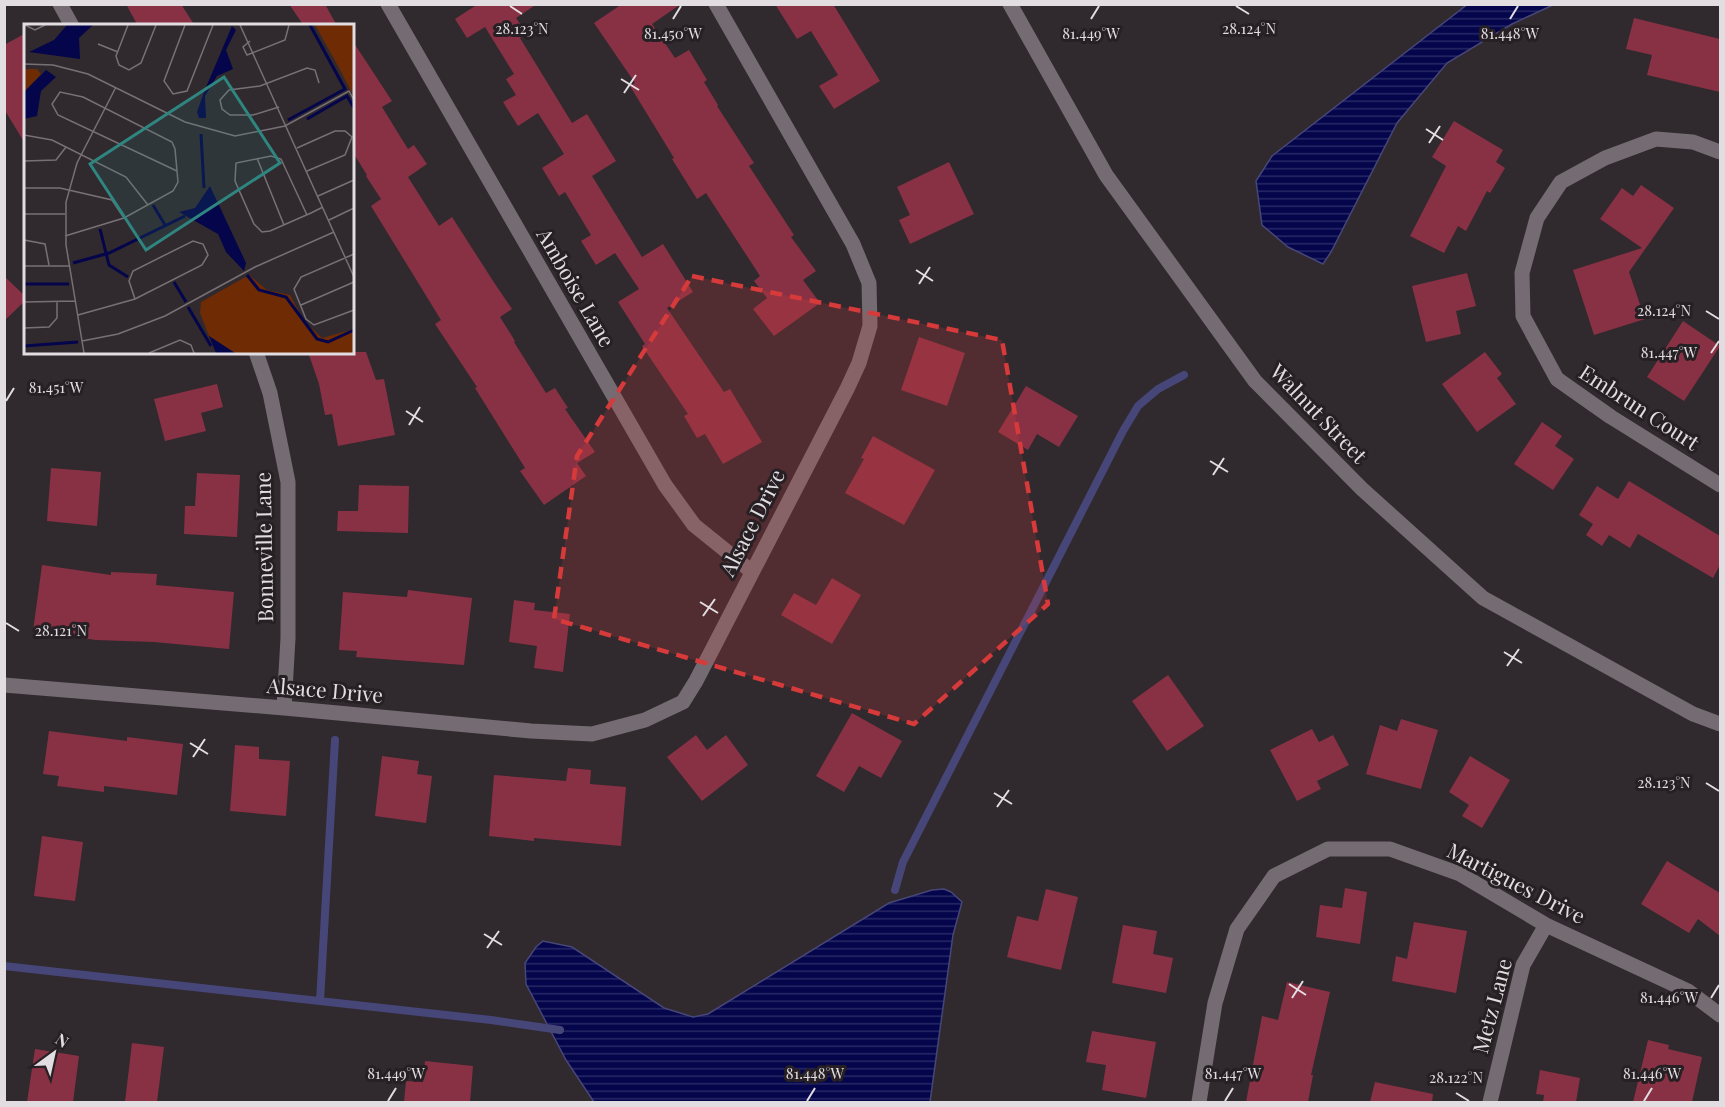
<svg xmlns="http://www.w3.org/2000/svg" width="1725" height="1107" font-family="'Playfair Display',serif">
	<style>
		.water { fill: url(#water-rules); stroke: #474678; stroke-width: 1.5 }
		.lines { fill: none; stroke-linecap: round; stroke-linejoin: round }
		.stream { stroke: #474678; stroke-width: 8 }
		.building { fill: #893144 }
		.minor { stroke: #746c72; stroke-width: 15 }
		.marked { fill: #d73a3a; fill-opacity: 0.2; stroke: #d73a3a; stroke-width: 4.5; stroke-dasharray: 12 8; stroke-linejoin: round }
		.ticks { fill: none; stroke: #e2dde0; stroke-width: 2 }
		.labels { text-anchor: middle; stroke-width: 6; stroke-linejoin: round; paint-order: stroke }
		.street-label { font-size: 21px; fill: #e2dde0; stroke: #262024 }
		.inset-river { fill: none; stroke: #04054b; stroke-width: 3 }
		.inset-road { fill: none; stroke: #777175; stroke-width: 1.5 }
		.view { fill: #2f857f; fill-opacity: 0.15; stroke: #2f857f; stroke-width: 3 }
		.inset-edge { fill: none; stroke: #e2dde0; stroke-width: 3 }
		.ticks-label { font-size: 15px; text-anchor: middle; fill: #e2dde0; stroke: #262024; stroke-width: 6; stroke-linejoin: round; paint-order: stroke }
	</style>
	<defs>
		<pattern id="water-rules" width="6" height="5" patternUnits="userSpaceOnUse" patternTransform="scale(1.5)"><rect width="6" height="5" fill="#04054b"/><path d="M0 2.5h6" fill="none" stroke="#282965"/></pattern>
	</defs>
	<rect width="100%" height="100%" fill="#30292e"/>
	<path class="water" d="M1468,4L1553,5L1512,24L1447,63L1397,123L1331,252L1323,264L1288,247L1262,225L1256,181L1272,156Z
		M944,889L951,892L962,902L953,935L930,1102H594L566,1060L526,984L525,963L536,947L543,941L572,947L664,1008L693,1017L708,1014L889,903L932,890Z"/>
	<g class="lines">
		<path class="stream" d="M895,890L903,862L1123,431L1138,406L1158,389L1184,375
			M4,966L491,1020L560,1030
			M320,1001L335,740"/>
	</g>
	<path class="building" d="M126,4H181L195,26H138Z
		M289,4H325L337,26H304Z
		M478,4H537L516,18L527,34L520,38L572,123L587,114L616,161L592,176L642,257L663,244L693,292L667,308L724,392L730,389L762,442L723,464L705,434L697,438L684,416L688,414L642,346L645,344L618,302L639,289L615,253L596,265L581,241L591,235L565,192L559,196L542,168L564,154L538,113L518,126L503,102L516,95L506,79L514,74L485,27L467,38L455,19Z
		M622,4H681L652,24L675,58L689,50L707,80L704,82L718,105L717,106L754,163L749,166L794,235L791,237L816,271L803,280L820,303L774,336L753,309L767,298L754,281L760,276L706,193L697,199L672,159L674,158L630,86L635,83L594,23Z
		M775,4H833L880,81L834,109L819,86L838,75L811,31L797,39Z
		M1634,18L1720,39V92L1647,75L1652,55L1626,49Z
		M26,33V145L4,109V45Z
		M352,40L392,101L382,107L408,149L414,145L427,164L408,177L439,226L452,217L495,284L512,309L500,317L515,341L514,342L546,393L555,388L568,408L565,409L595,452L577,463L586,476L544,505L520,471L525,468L475,388L477,387L435,324L441,320L371,206L381,199L366,176L367,175L352,151Z
		M1454,121L1503,150L1496,162L1505,168L1490,193L1487,191L1466,231L1458,226L1444,253L1410,236L1446,166L1432,157Z
		M949,162L974,214L910,244L899,220L910,215L897,187Z
		M1641,185L1674,208L1629,272L1645,319L1594,335L1573,270L1642,248L1600,219L1622,188L1633,196Z
		M1467,273L1476,306L1456,311L1461,334L1426,342L1412,286Z
		M4,276L26,297V300L4,321Z
		M1683,321L1720,346L1684,401L1647,377Z
		M919,337L965,353L947,406L901,390Z
		M308,352H366L376,380L384,379L395,435L338,446L332,414L325,415L319,384Z
		M1485,352L1502,374L1497,378L1516,404L1477,432L1442,384Z
		M217,384L223,407L201,413L206,431L165,441L154,399Z
		M1026,386L1078,416L1059,447L1037,434L1028,450L998,432Z
		M1542,422L1562,436L1555,446L1574,459L1553,490L1514,464Z
		M873,436L935,470L904,525L845,493L864,459L861,458Z
		M51,468L101,472L97,526L47,521Z
		M197,473L240,475L237,537L184,534L185,506H195Z
		M1629,481L1720,536V565L1713,578L1638,534L1630,548L1609,535L1602,546L1586,535L1593,524L1579,515L1597,486L1618,499Z
		M359,485L409,486L408,533L337,531L338,511H358Z
		M42,565L111,575V572L157,574L156,585L234,592L229,649L154,642L96,640L33,631Z
		M832,578L861,595L832,644L781,615L794,593L816,605Z
		M408,590L472,598L464,665L356,657L357,651L339,650L343,592L407,597Z
		M514,600L535,603L534,610L570,614L563,672L534,668L537,646L509,642Z
		M1168,675L1204,726L1167,751L1132,701Z
		M852,713L902,741L881,778L859,766L844,792L816,776Z
		M1401,719L1438,730L1421,789L1366,774L1380,725L1397,731Z
		M1312,729L1319,742L1333,735L1349,765L1317,781L1321,789L1297,801L1270,750Z
		M49,731L127,741V737L183,744L177,795L104,786V792L57,786L59,776L43,774Z
		M696,735L707,750L726,735L748,765L702,801L667,757Z
		M235,745L259,747V759L290,761L286,816L230,811Z
		M382,756L419,761L417,774L432,776L426,823L375,816Z
		M1470,756L1510,780L1482,828L1462,816L1469,805L1449,792Z
		M568,768L591,770L590,784L626,787L621,846L534,838V841L489,836L494,775L566,781Z
		M42,836L83,842L75,901L34,896Z
		M1667,861L1720,893V936L1698,919L1689,933L1641,904Z
		M1345,888L1367,892L1360,944L1316,937L1320,905L1342,908Z
		M1046,889L1078,897L1061,970L1007,957L1017,916L1038,921Z
		M1414,922L1467,931L1456,993L1392,981L1396,956L1407,959Z
		M1123,925L1157,931L1153,954L1173,958L1166,993L1112,983Z
		M1287,982L1330,992L1311,1075H1313L1308,1102H1246L1262,1016L1278,1020Z
		M1092,1031L1156,1042L1146,1098L1102,1090L1106,1065L1086,1062Z
		M1648,1040L1669,1045L1668,1049L1702,1057L1692,1102H1633Z
		M132,1043L164,1047L157,1102H125Z
		M35,1049L79,1056L73,1102H27Z
		M425,1061L473,1066L470,1102H404L406,1081L423,1082Z
		M1540,1070L1580,1078L1576,1102H1543L1544,1095L1536,1094Z
		M1375,1082L1433,1094L1432,1102H1370Z"/>
	<g class="lines">
		<path class="minor" d="M60,4L72,26
			M388,4L665,485L694,525L751,571
			M1010,4L1106,175L1255,381L1362,489L1483,598L1693,714L1720,724
			M1720,152L1693,142L1656,139L1605,158L1561,182L1537,218L1522,273L1523,316L1557,379L1611,417L1720,485
			M256,352L270,393L288,482V638L284,708
			M4,685L284,708L531,731L592,734L645,720L683,702L696,681L847,389L859,363L870,326L869,283L853,244L716,4
			M1199,1102L1215,1003L1237,929L1274,876L1328,849H1390L1460,874L1546,925L1688,991L1720,1015
			M1490,1102L1523,965L1546,925"/>
	</g>
	<path class="marked" d="M692,276L1002,340L1048,604L914,724L554,619L577,456Z"/>
	<path class="ticks" d="M510,6L522,14M1236,6L1249,14M673,19L681,6M1091,19L1099,6M1510,19L1518,6M621,79L639,90M624,93L636,75M1426,129L1443,140M1429,143L1440,126M916,270L933,281M919,284L930,267M1706,311L1719,319M1711,353L1719,341M6,401L14,388M406,411L423,422M409,425L420,407M1210,461L1228,472M1213,475L1224,458M700,602L718,613M703,616L715,599M6,623L19,631M1504,652L1522,663M1507,666L1519,649M190,743L208,754M193,757L205,739M1706,783L1719,791M994,793L1012,804M997,807L1009,790M484,934L502,945M487,948L499,931M1289,984L1306,995M1292,998L1303,981M1711,998L1719,985M1456,1093L1469,1101M388,1101L396,1088M807,1101L815,1088M1225,1101L1233,1088M1644,1101L1652,1088"/>
	<g class="labels">
		<g class="street-label">
			<text transform="translate(575 288) rotate(60)" y="7">Amboise Lane</text>
			<text transform="translate(1639 408) rotate(33)" y="7">Embrun Court</text>
			<text transform="translate(1318 414) rotate(46)" y="7">Walnut Street</text>
			<text transform="translate(753 523) rotate(-63)" y="7">Alsace Drive</text>
			<text transform="translate(265 547) rotate(-91)" y="7">Bonneville Lane</text>
			<text transform="translate(325 691) rotate(5)" y="7">Alsace Drive</text>
			<text transform="translate(1516 884) rotate(27)" y="7">Martigues Drive</text>
			<text transform="translate(1493 1006) rotate(-75)" y="7">Metz Lane</text>
		</g>
	</g>
	<g transform="translate(24 24)">
		<rect width="330" height="330" fill="#30292e"/>
		<path d="M291,1H330V73L314,42Z" fill="#6f2b04"/>
		<path d="M0,45H13L17,50L0,68ZM225,251L243,266L266,271L279,296L298,314L330,305V329H211L185,312L176,289L177,278Z" fill="#6f2b04"/>
		<path d="M43,1H69L55,14L56,35L5,28L30,16ZM208,2L212,6L202,26L209,45L193,52L181,72L182,94H175L173,88L180,68ZM22,46L32,53L17,67L13,92L0,95V68ZM186,162L222,239L220,247L202,228L194,210L155,188L171,184ZM185,312L211,329H192Z" fill="#04054b"/>
		<path class="inset-river" d="M283,95L323,72L330,84M264,96L321,65L286,1M177,110L180,164M129,181L141,201M76,205L85,241L104,253M49,239L85,229L161,192M223,251L235,266L262,273L293,315L304,318L330,306M150,258L162,278M0,260H45M164,283L187,322M0,322L54,318"/>
		<path class="inset-road" d="M1,1L11,6L21,1M104,1L92,32L95,41L105,46L117,39L132,1M161,1L140,57L149,70L163,67L189,1M216,1L330,253M226,17L219,23L223,31L261,16L265,1M74,20L94,28M0,40L29,41L64,50L161,98L211,112L261,102L325,67L330,76M255,83L229,91H206L198,85L196,76L205,66L236,62L283,44L291,46L295,59M0,111L28,116L102,153L124,181M273,124L311,107H321L328,113L321,131L283,147M233,134L260,201M0,137L32,136L42,123M0,164H36L88,176L100,194M294,172L330,156M0,190H41M283,191L257,135L247,132L212,139L211,157L230,200L238,208L246,207L287,189L299,183M305,196L330,184M41,212L100,194L149,167L154,158L151,125L148,118L59,73L36,68L28,80L34,91L153,147M0,216L21,220L25,241M330,230L277,253L270,265L282,295L290,301L330,286M0,242H46M0,278L51,277M277,281L330,258M54,291L111,275L178,241L184,231L179,220L169,217L109,247L105,257L111,275M0,304L25,303L33,294V278M58,317L94,310L141,292L231,243L310,208M60,329L42,221V178L53,139L92,63M125,329L156,316L167,321L170,329"/>
		<path class="view" d="M200,53L256,139L122,226L66,140Z"/>
		<rect width="330" height="330" class="inset-edge"/>
	</g>
	<g class="ticks-label">
		<text x="522" y="34">28.123°N</text>
		<text x="1249" y="34">28.124°N</text>
		<text x="1510" y="39">81.448°W</text>
		<text x="673" y="39">81.450°W</text>
		<text x="1091" y="39">81.449°W</text>
		<text x="1664" y="316">28.124°N</text>
		<text x="1669" y="358">81.447°W</text>
		<text x="56" y="393">81.451°W</text>
		<text x="61" y="636">28.121°N</text>
		<text x="1664" y="788">28.123°N</text>
		<text x="1669" y="1003">81.446°W</text>
		<text x="396" y="1079">81.449°W</text>
		<text x="815" y="1079">81.448°W</text>
		<text x="1233" y="1079">81.447°W</text>
		<text x="1652" y="1079">81.446°W</text>
		<text x="1456" y="1083">28.122°N</text>
	</g>
	<rect width="1725" height="1107" fill="none" stroke="#e2dde0" stroke-width="12"/>
	<g transform="translate(54 1053) rotate(33)" stroke="#262024" stroke-width="4.5" paint-order="stroke">
	<path d="M0-4.5L10 22L0 15L-10 22Z" fill="#e2dde0"/>
	<text y="-9" font-size="16" font-weight="bold" text-anchor="middle" fill="#e2dde0">N</text>
	</g>
</svg>
